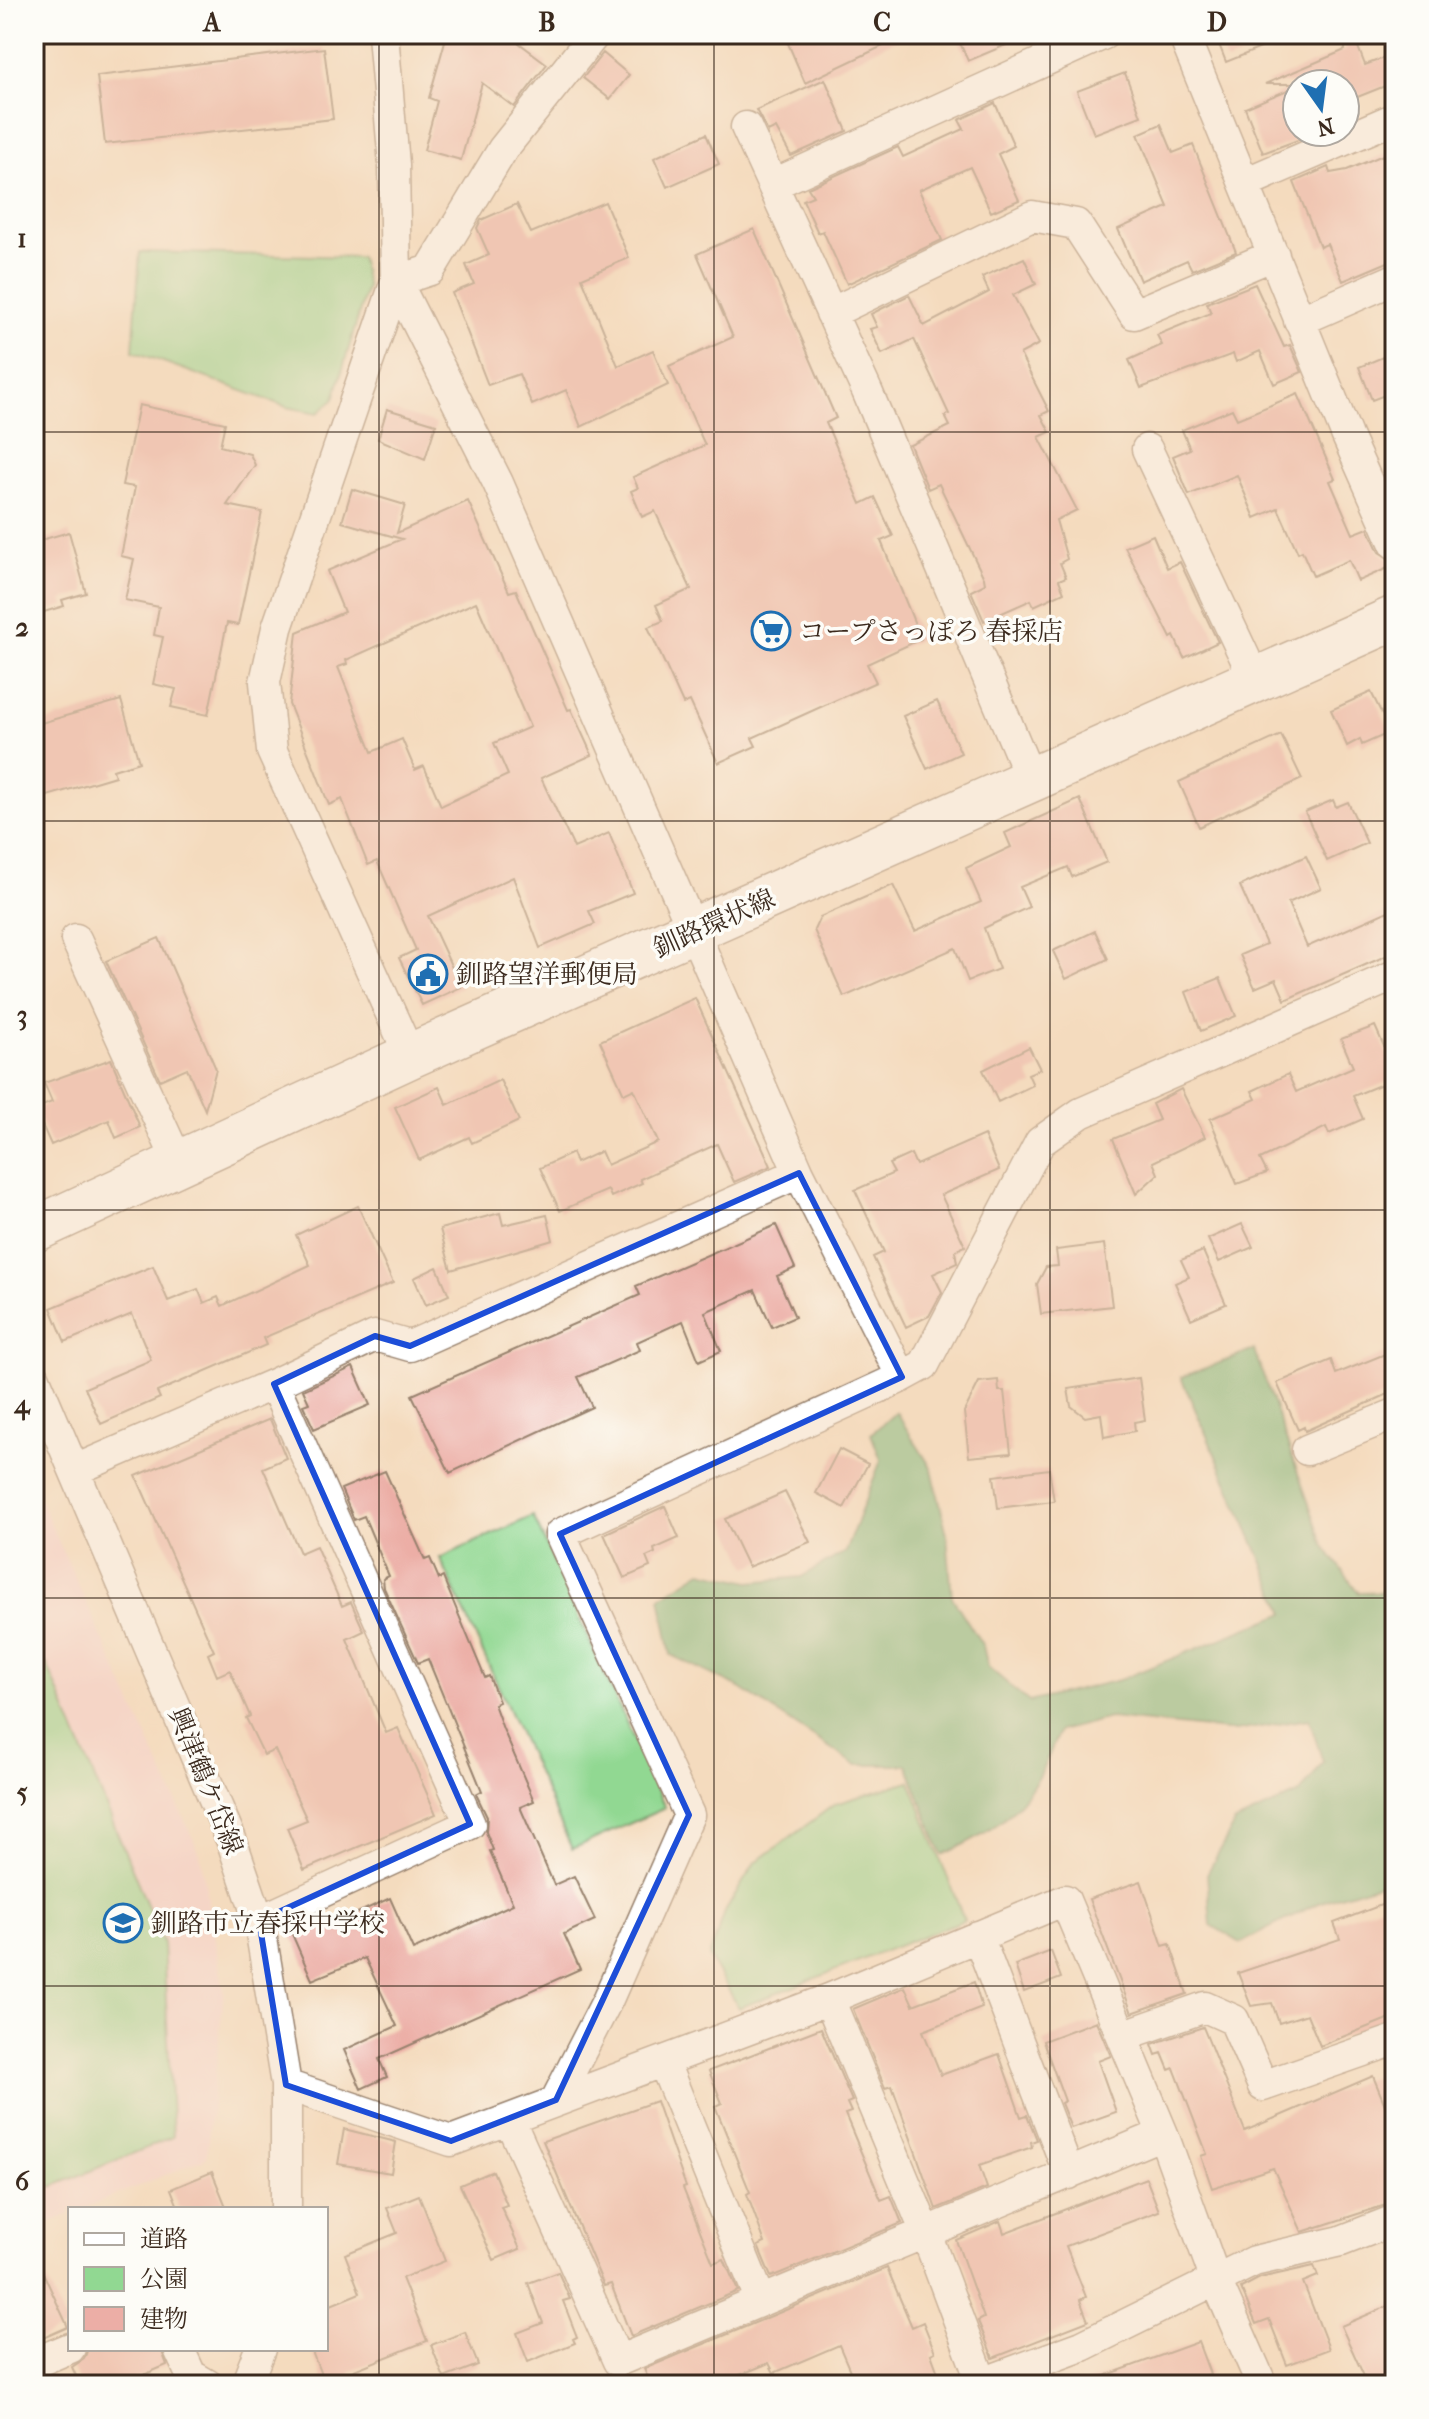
<svg xmlns="http://www.w3.org/2000/svg" width="1429" height="2419" font-family="'IM FELL French Canon','Noto Serif JP',serif">
	<style>
		.built { fill: #f7cfd1 }
		.green { fill: #91d892; stroke: #668158; stroke-width: 2 }
		.forest { fill: #74b87c; stroke: #58714d; stroke-width: 2 }
		.building { fill: #ecaea6; fill-rule: evenodd }
		.lines { fill: none; stroke-linecap: round; stroke-linejoin: round }
		.minor-casing { stroke: #98826e; stroke-width: 33 }
		.primary-casing { stroke: #98826e; stroke-width: 47 }
		.minor { stroke: #fff; stroke-width: 30 }
		.primary { stroke: #fff; stroke-width: 44 }
		.marked { fill: none; stroke: #1d4ed8; stroke-width: 6; stroke-linejoin: round }
		.grid { fill: none; stroke: #3b2a1e; stroke-width: 2; stroke-opacity: 0.55 }
		.labels { text-anchor: middle; stroke-width: 7; stroke-linejoin: round; paint-order: stroke }
		.poi-label { font-size: 26px; fill: #3b2a1e; stroke: #fdfcf7; text-anchor: start }
		.street-label { font-size: 26px; fill: #3b2a1e; stroke: #fdfcf7 }
		.neatline { fill: none; stroke: #3b2a1e; stroke-width: 3 }
		.grid-label { font-size: 26px; text-anchor: middle; font-weight: bold; fill: #3b2a1e }
	</style>
	<rect width="100%" height="100%" fill="#fdfcf7"/>
	<filter id="ink" filterUnits="userSpaceOnUse"><feTurbulence type="fractalNoise" baseFrequency=".0125" numOctaves="2"/><feDisplacementMap in="SourceGraphic" scale="16" xChannelSelector="R" yChannelSelector="G"/><feConvolveMatrix kernelMatrix="1 2 1 2 8 2 1 2 1" color-interpolation-filters="sRGB"/></filter>
	<filter id="wash" filterUnits="userSpaceOnUse"><feTurbulence type="fractalNoise" baseFrequency=".006" numOctaves="4" result="noise"/><feDisplacementMap in="SourceGraphic" scale="32" xChannelSelector="R" yChannelSelector="G"/><feGaussianBlur stdDeviation="1.8" result="paint"/><feColorMatrix in="noise" values="0 0 0 0 0 0 0 0 0 0 0 0 0 0 0 0 0 1.4 0 .05"/><feComposite in="paint" operator="in"/></filter>
	<g filter="url(#wash)">
		<rect width="100%" height="100%" fill="#f4dbbe"/>
		<path class="built" d="M34,1487L200,1854L224,1992L206,2158L82,2209H70V2214L34,2229Z"/>
		<path class="green" d="M140,252L360,257L367,286L334,399L318,413L287,407L133,351Z
			M533,1516L665,1808L572,1849L440,1558Z
			M47,1664L163,1943L173,2137L34,2194V1669Z
			M910,1781L964,1920L739,2008L709,1957L725,1912L754,1864L835,1804Z"/>
		<path class="forest" d="M1254,1350L1324,1546L1359,1593L1395,1592V1879L1318,1903L1241,1943L1211,1925L1207,1874L1235,1822L1300,1793L1323,1762L1309,1719L1236,1731L1110,1718L1059,1731C1032,1801 1010,1824 942,1855L907,1765H856L740,1688L671,1655L660,1598L702,1571L750,1582L801,1577L845,1552L881,1460L871,1434L896,1412L932,1469L947,1535L952,1597L983,1646L988,1667L1029,1702L1119,1680L1285,1613L1181,1377Z"/>
		<g id="blocks">
			<path class="building" d="M447,34H507L547,64L514,107L482,83L461,160L424,150L437,101L429,98Z
				M784,34H908L805,83Z
				M956,34H1032L968,61Z
				M1215,34H1293V35L1226,62Z
				M1345,34H1353L1365,65L1395,54V82L1345,102V84H1265L1345,50Z
				M324,48L333,119L105,144L97,76Z
				M603,53L629,75L610,99L583,78Z
				M1125,73L1141,116L1094,134L1077,91Z
				M825,79L847,131L791,156L776,128L768,132L756,110Z
				M1297,86V132L1314,134L1263,153L1245,108Z
				M995,103L1014,146L998,154L1019,200L991,212L970,167L919,190L942,240L847,284L823,231L818,233L803,200L813,196L808,188L898,147L903,157L964,129L959,120Z
				M1161,124L1173,153L1193,145L1236,252L1192,270L1187,260L1140,281L1118,229L1168,207L1138,134Z
				M706,134L719,164L667,187L654,158Z
				M1395,150V259L1343,281L1327,244L1320,247L1294,182L1328,167L1330,173L1347,170Z
				M605,202L629,258L582,278L618,366L653,350L668,385L581,427L566,390L532,405L519,374L488,385L452,293L474,284L466,265L489,255L477,228L481,220L517,204L531,233Z
				M754,229L836,418L826,423L861,504L875,497L893,536L881,541L921,639L867,664L876,682L752,738L756,746L718,763L690,701L683,704L648,627L663,621L656,605L691,589L655,511L642,517L631,491L638,488L633,477L705,445L669,366L733,337L697,254Z
				M1024,258L1036,284L1013,295L1039,344L1020,354L1049,411L1041,415L1050,432L1039,437L1077,510L1056,520L1067,559L1060,563L1066,577L1059,580L1064,592L1034,606L1031,600L984,621L971,591L985,584L984,578L939,484L928,489L910,445L950,426L945,416L949,414L914,339L882,354L870,329L877,327L871,314L909,295L924,326L989,292L982,277Z
				M1255,284L1284,347L1290,345L1302,372L1274,384L1260,351L1236,362L1233,354L1141,388L1129,360L1162,345L1157,335L1211,313L1207,303Z
				M1395,352V391L1372,400L1359,367Z
				M1298,394L1335,479L1330,481L1353,534L1368,528L1379,552L1395,562V565L1358,581L1349,560L1313,576L1302,551L1298,553L1278,508L1255,518L1237,475L1189,495L1173,456L1190,449L1182,430L1232,409L1237,419Z
				M139,405L225,423L220,446L250,454L255,465L227,505L262,512L238,625L227,623L208,715L171,707L176,689L153,684L163,637L154,635L159,607L125,600L134,559L121,556L135,487L122,485Z
				M387,409L436,424L425,459L378,439Z
				M352,489L405,505L397,533L468,501L509,592L516,590L568,710L571,709L592,755L541,778L574,848L609,833L633,893L589,911L595,924L540,948L513,877L428,916L461,987L422,1005L399,958L416,950L377,861L368,865L342,799L329,805L289,704L297,632L344,612L327,571L402,539L342,522ZM476,602L530,727L494,743L508,775L441,806L424,766L415,770L402,739L372,752L338,667L347,664L346,660Z
				M69,532L86,593L62,600L64,606L34,615V542Z
				M1153,535L1167,568L1180,562L1218,642L1184,658L1174,636L1171,638L1125,547Z
				M1371,692L1391,732L1362,745L1360,739L1347,746L1331,710Z
				M121,700L139,762L113,770L115,776L34,800V725Z
				M937,701L961,753L927,769L903,716Z
				M1281,735L1302,779L1199,827L1179,782Z
				M1080,799L1107,862L1072,877L1068,867L1020,887L1029,907L984,928L999,969L968,981L955,948L844,997L814,930L820,917L893,885L915,931L981,902L966,868L1011,847L1005,833Z
				M1333,800L1336,807L1348,802L1367,843L1327,861L1305,812Z
				M1306,856L1321,888L1288,903L1307,947L1395,908V952L1285,1000L1276,979L1255,988L1240,955L1266,944L1240,886Z
				M1095,931L1108,959L1066,979L1053,951Z
				M159,938L216,1069L205,1110L187,1068L160,1080L106,961Z
				M1220,978L1236,1016L1201,1031L1186,992Z
				M695,998L771,1166L734,1182L717,1144L640,1179L642,1183L611,1197L608,1190L560,1211L540,1168L572,1153L576,1163L601,1151L607,1165L658,1142L634,1089L624,1094L600,1041Z
				M1375,1026L1394,1069V1079L1353,1096L1363,1119L1329,1134L1326,1127L1260,1159L1267,1173L1237,1184L1210,1119L1256,1099L1252,1091L1288,1074L1296,1092L1353,1067L1341,1039Z
				M1029,1047L1040,1069L1028,1074L1033,1085L998,1102L983,1070Z
				M111,1059L140,1127L116,1138L109,1120L51,1145L35,1109L52,1102L44,1083Z
				M500,1080L519,1121L472,1143L469,1137L419,1160L395,1107L439,1087L447,1105Z
				M1181,1089L1205,1137L1153,1162L1158,1174L1136,1194L1113,1139L1159,1120L1152,1104Z
				M984,1135L999,1170L941,1195L965,1246L955,1251L957,1263L933,1274L942,1292L929,1316L906,1327L873,1257L884,1252L855,1190L894,1173L889,1164L911,1154L916,1165Z
				M358,1206L393,1283L263,1338L266,1345L157,1392L160,1398L101,1424L85,1388L151,1360L132,1314L65,1342L51,1308L153,1266L168,1301L198,1289L204,1303L218,1297L222,1306L310,1265L296,1235Z
				M500,1213L503,1225L547,1215L553,1240L451,1270L440,1229Z
				M1242,1224L1253,1247L1219,1262L1208,1239Z
				M776,1225L795,1268L777,1276L795,1317L772,1327L755,1290L705,1312L721,1351L699,1361L683,1321L637,1342L640,1350L578,1377L592,1407L450,1473L412,1395L640,1295L636,1286Z
				M1104,1244L1112,1306L1041,1314L1037,1284L1046,1267L1058,1266L1056,1250Z
				M1203,1251L1226,1304L1191,1319L1175,1283L1189,1277L1181,1260Z
				M437,1267L449,1295L426,1305L414,1278Z
				M1395,1350V1391L1305,1431L1304,1427L1298,1430L1277,1383L1331,1360L1336,1374Z
				M353,1367L370,1405L314,1429L303,1405L309,1403L303,1390Z
				M1139,1378L1145,1420L1134,1422L1135,1431L1104,1437L1101,1414L1085,1417L1071,1406L1068,1389Z
				M998,1380L999,1391H1004L1011,1453L969,1457L964,1412L979,1382Z
				M270,1419L286,1458L263,1468L300,1553L316,1546L342,1606L351,1602L364,1631L347,1639L386,1733L398,1728L436,1814L304,1870L287,1828L307,1820L275,1750L264,1755L246,1718L250,1716L230,1670L217,1676L208,1654L214,1651L136,1476Z
				M839,1449L868,1464L844,1508L816,1493Z
				M1049,1469L1054,1501L998,1508L994,1476Z
				M385,1471L425,1560L430,1558L439,1579L443,1577L485,1678L489,1676L499,1702L494,1704L503,1729L534,1801L520,1807L554,1885L574,1876L595,1920L564,1934L580,1969L379,2059L387,2077L361,2089L344,2050L397,2026L365,1958L312,1980L292,1934L324,1920L327,1927L390,1898L413,1950L513,1904L490,1851L493,1850L486,1832L487,1817L476,1794L482,1791L428,1659L418,1663L384,1588L383,1579L389,1576L364,1516L354,1520L341,1489Z
				M785,1492L810,1542L748,1567L725,1519Z
				M665,1506L679,1538L654,1549L655,1553L646,1557L650,1567L624,1578L604,1534Z
				M1141,1881L1163,1946L1170,1944L1187,1994L1132,2013L1089,1899Z
				M1389,1902L1395,1918V1942L1384,1947L1395,1974V2016L1320,2046L1307,2014L1279,2023L1272,2003L1251,2006L1238,1973L1340,1939L1334,1923Z
				M1051,1951L1061,1978L1024,1992L1015,1965Z
				M974,1982L982,2008L923,2031L941,2075L999,2054L1021,2117L1027,2115L1037,2140L1031,2142L1032,2147L979,2165L987,2188L936,2209L892,2086L885,2088L853,2009L905,1987L913,2005Z
				M1096,2021L1111,2056L1098,2061L1116,2112L1071,2128L1061,2103L1065,2101L1043,2041Z
				M1203,2027L1245,2131L1373,2076L1395,2129V2202L1302,2232L1273,2168L1212,2188L1201,2156L1207,2154L1174,2068L1169,2070L1162,2053L1156,2055L1152,2044Z
				M821,2028L852,2101L847,2103L851,2112L845,2114L881,2200L891,2196L902,2223L771,2277L758,2246L765,2243L747,2194L750,2192L715,2106L722,2103L709,2071Z
				M656,2101L686,2187L683,2188L713,2263L724,2259L738,2291L631,2336L611,2284L604,2286L543,2141Z
				M344,2129L396,2142L391,2173L338,2164Z
				M493,2171L507,2205L501,2207L520,2249L494,2260L460,2185Z
				M212,2172L227,2209H179L171,2189Z
				M1146,2178L1159,2211L1066,2246L1086,2297L1080,2300L1088,2321L993,2358L978,2321L984,2318L956,2240L1000,2221L1004,2233Z
				M419,2195L445,2261L402,2278L427,2341L349,2372L354,2385H325L311,2349H326V2307L360,2293L345,2254L397,2233L387,2208Z
				M34,2253L68,2327L34,2342Z
				M1314,2266L1318,2276L1303,2282L1329,2349L1287,2365L1269,2319L1256,2324L1241,2288L1260,2278Z
				M887,2268L912,2327L923,2322L935,2352L931,2354L938,2373L908,2385H856L839,2345L774,2373L769,2363L715,2385H651L644,2369Z
				M558,2272L570,2299L563,2301L577,2337L573,2339L575,2343L528,2362L517,2333L543,2323L528,2283Z
				M1395,2303V2385H1368L1341,2326Z
				M465,2332L478,2365L444,2378L431,2345Z
				M1198,2342L1210,2374L1181,2385H1088V2382Z
				M88,2349H161L167,2365L120,2385H80L72,2367L84,2359Z"/>
		</g>
	</g>
	<g filter="url(#ink)">
		<use href="#blocks" fill-opacity="0" stroke="#98826e" stroke-width="2"/>
		<g class="lines">
			<defs>
				<path id="minor" d="M383,34L394,165L396,281L277,628L265,682L272,751L410,1056
					M1183,34L1347,436L1395,544
					M746,127L867,391L1031,780
					M1245,183L1395,118
					M774,184L1104,34
					M831,313L1032,216L1076,224L1134,314L1274,255
					M1299,321L1395,279
					M1147,449L1255,679
					M76,939L179,1164
					M34,1376L231,1839L259,1921L286,2085V2209
					M902,1377L924,1365L1040,1142L1081,1113L1395,975
					M1307,1450L1395,1414
					M75,1470L274,1384L375,1336L410,1346L799,1173
					M259,1921L470,1824L274,1384
					M978,1936L1069,2174
					M829,1999L926,2233L982,2383
					M1122,2036L1205,2007L1234,2020L1263,2086L1395,2040
					M664,2063L761,2301L1163,2134
					M286,2085L451,2141L829,1999L1065,1900L1163,2134L1215,2278L1262,2385
					M556,2100L608,1999L689,1815L560,1534L902,1377L799,1173L498,483L396,281L430,270L503,149L595,34
					M510,2121L618,2361L761,2301
					M179,2349L191,2375L208,2385
					M34,2363L70,2348
					M246,2385L260,2349
					M977,2385L1082,2346L1254,2261L1341,2241L1395,2220"/>
				<path id="primary" d="M34,1230L410,1056L1395,618"/>
			</defs>
			<use href="#minor" class="minor-casing"/>
			<use href="#primary" class="primary-casing"/>
			<use href="#minor" class="minor"/>
			<use href="#primary" class="primary"/>
		</g>
	</g>
	<path d="M0 0H1429V2419H0ZM799,1173L902,1377L560,1534L689,1815L556,2100L451,2141L286,2085L259,1921L470,1824L274,1384L375,1336L410,1346Z" fill="#f4dbbe" fill-opacity=".55" fill-rule="evenodd"/>
	<path class="marked" d="M799,1173L902,1377L560,1534L689,1815L556,2100L451,2141L286,2085L259,1921L470,1824L274,1384L375,1336L410,1346Z"/>
	<path class="grid" d="M379,34V2385M714,34V2385M1050,34V2385M34,432H1395M34,821H1395M34,1210H1395M34,1598H1395M34,1986H1395"/>
	<defs>
		<symbol id="supermarket-ring" viewBox="-11 -11 22 22"><circle r="9.5" fill="#fdfcf7" stroke="#1f6fb2" stroke-width="1.5"/><path d="M-6-5.5h2.5l.6 2H6L4.5 2H-2.5L-4.4-4H-6ZM-1.5 3.2a1.3 1.3 0 1 0 .1 0ZM3 3.2a1.3 1.3 0 1 0 .1 0Z" fill="#1f6fb2"/></symbol>
		<symbol id="civic-ring" viewBox="-11 -11 22 22"><circle r="9.5" fill="#fdfcf7" stroke="#1f6fb2" stroke-width="1.5"/><path d="M-.6-6.5H3V-4.5H.6V-3L4-1V1h2V6H-6V1h2V-1L-.6-3ZM-1.2 2.5V6h2.4V2.5Z" fill="#1f6fb2"/></symbol>
		<symbol id="school-ring" viewBox="-11 -11 22 22"><circle r="9.5" fill="#fdfcf7" stroke="#1f6fb2" stroke-width="1.5"/><path d="M0-5L7-2L0 1L-7-2ZM-4 1L0 2.5L4 1V4Q0 6-4 4Z" fill="#1f6fb2"/></symbol>
	</defs>
	<g fill-rule="evenodd">
		<use href="#supermarket-ring" x="749" y="609" width="44" height="44"/>
		<use href="#civic-ring" x="406" y="952" width="44" height="44"/>
		<use href="#school-ring" x="101" y="1901" width="44" height="44"/>
	</g>
	<g class="labels">
		<g class="poi-label">
			<text x="799" y="640">コープさっぽろ 春採店</text>
			<text x="456" y="983">釧路望洋郵便局</text>
			<text x="151" y="1932">釧路市立春採中学校</text>
		</g>
		<g class="street-label">
			<text transform="translate(714 923) rotate(-24)" y="9">釧路環状線</text>
			<text transform="translate(206 1781) rotate(68)" y="9">興津鶴ケ岱線</text>
		</g>
	</g>
	<rect width="1429" height="2419" fill="none" stroke="#fdfcf7" stroke-width="88"/>
	<rect x="68" y="2207" width="260" height="144" fill="#fdfcf7" stroke="#afa8a0" stroke-width="2"/>
	<rect x="84" y="2233" width="40" height="12" fill="#ffffff" stroke="#afa8a0" stroke-width="2"/>
	<text x="140" y="2247" font-size="24" fill="#3b2a1e">道路</text>
	<rect x="84" y="2267" width="40" height="24" fill="#91d892" stroke="#afa8a0" stroke-width="2"/>
	<text x="140" y="2287" font-size="24" fill="#3b2a1e">公園</text>
	<rect x="84" y="2307" width="40" height="24" fill="#ecaea6" stroke="#afa8a0" stroke-width="2"/>
	<text x="140" y="2327" font-size="24" fill="#3b2a1e">建物</text>
	<g transform="translate(1321 108) rotate(166)"><circle r="38" fill="#fdfcf7" stroke="#afa8a0" stroke-width="2"/>
	<path d="M0-6L14 30L0 20L-14 30Z" fill="#1f6fb2"/>
	<text y="-12" font-size="22" font-weight="bold" text-anchor="middle" fill="#3b2a1e">N</text>
	</g>
	<rect x="44" y="44" width="1341" height="2331" class="neatline"/>
	<g class="grid-label">
		<text x="212" y="31">A</text>
		<text x="547" y="31">B</text>
		<text x="882" y="31">C</text>
		<text x="1217" y="31">D</text>
		<text x="22" y="247">1</text>
		<text x="22" y="636">2</text>
		<text x="22" y="1024">3</text>
		<text x="22" y="1413">4</text>
		<text x="22" y="1801">5</text>
		<text x="22" y="2190">6</text>
	</g>
</svg>
